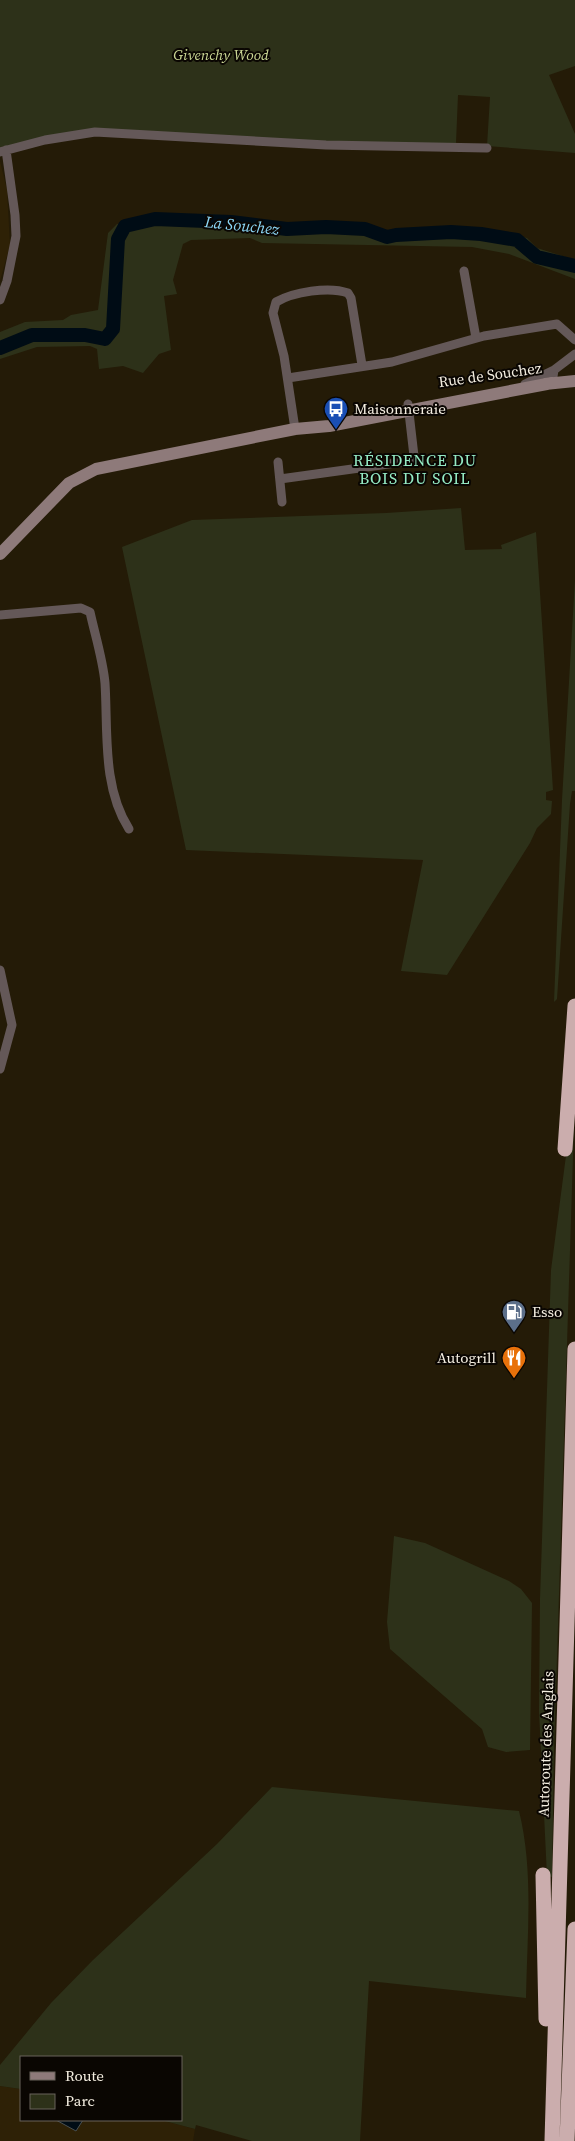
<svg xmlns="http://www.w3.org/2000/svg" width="575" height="2141" font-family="'Source Serif 4',serif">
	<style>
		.built { fill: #2e2106 }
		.green { fill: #2d3119 }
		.water { fill: #000c15; stroke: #495052 }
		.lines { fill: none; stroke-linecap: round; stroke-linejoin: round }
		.river { stroke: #000c15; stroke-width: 14 }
		.street { stroke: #645858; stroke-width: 9 }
		.secondary { stroke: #8e7a7a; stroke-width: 12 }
		.highway { stroke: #cbadad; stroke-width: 15 }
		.labels { text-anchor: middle; stroke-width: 4; stroke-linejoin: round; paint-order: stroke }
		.park-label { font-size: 15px; font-style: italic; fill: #cad694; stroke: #0a0602 }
		.street-label { font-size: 15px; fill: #f4eee1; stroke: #0a0602 }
		.poi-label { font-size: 15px; fill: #f4eee1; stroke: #0a0602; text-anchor: start }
		.water-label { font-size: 16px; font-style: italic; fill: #8dd8f8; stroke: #0a0602 }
		.neighbourhood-label { font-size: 16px; letter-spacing: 1px; fill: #95ebc4; stroke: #0a0602 }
	</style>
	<rect width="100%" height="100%" fill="#241b07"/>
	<path class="built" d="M0,161L7,190L10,245L0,281Z
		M0,2086L21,2089V2120H161L195,2129L193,2141H0Z"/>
	<path class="green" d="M0,0H575V66L549,75L575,134V153L487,146L490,97L458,95L456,143H353L136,131L0,147Z
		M160,213L224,215L257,219L276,225L298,222L337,224L387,232L484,228L527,238L537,248L575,260V279L509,254L472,247L262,243L250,238L191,240L183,244L173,280L177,294L164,296L171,350L159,354L143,373L123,366L99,369L97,349L90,346L37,347L0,359V332L25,322L63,320L71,315L98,310L108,233L117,224Z
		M461,508L465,550L502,549L501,545L536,532L553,790L546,792V800L552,801L551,814L537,828L530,843L447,975L401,971L423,860L186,850L122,547L192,520L386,513Z
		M575,580V791H572L570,804L557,999L554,1002L562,800Z
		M570,1125H574L554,1751L552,1877L547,1876L539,1711L540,1599L551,1270Z
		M394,1536L425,1543L509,1581L521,1589L532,1603L530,1750L506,1752L488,1747L482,1729L390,1649L387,1622Z
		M272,1787L519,1811C534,1871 527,1936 526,1998L369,1981L360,2141H252L196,2125L195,2129L161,2120H181V2057H21V2089L0,2086V2065L51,2003L93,1960L217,1844Z"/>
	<path class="water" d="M56,2120H83L76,2131Z"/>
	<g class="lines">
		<path class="river" d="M0,348L32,335H85L105,339L113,329L118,239L125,226L155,219L231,222L287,229L326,227L365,229L387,237L396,235L451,232L481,234L517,240L537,257L575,266"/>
		<path class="street" d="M0,152L45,140L95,132L326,145L487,148
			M464,271L476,338
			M0,300L7,281L16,236L15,215L6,150
			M288,378L392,362L484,336L557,324L575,340
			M552,383L554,370L575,354
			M525,384L554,370
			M295,429L284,356L273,313L276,302C293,292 329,286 348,293L351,298L362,365
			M278,462L282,502
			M280,479L410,461L414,456L408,404
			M0,615L81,608L90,612C95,635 103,660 105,683C108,731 102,787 129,829
			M0,970L12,1025L0,1069"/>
		<path class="secondary" d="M545,384L575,381
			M0,554L69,483L96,469L295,429L329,426L552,383"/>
		<path class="highway" d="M565,1149L575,1006
			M543,1875L546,2019
			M552,2141L575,1349
			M567,2141L575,1929"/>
	</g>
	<defs>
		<symbol id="bus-pin" viewBox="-11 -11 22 30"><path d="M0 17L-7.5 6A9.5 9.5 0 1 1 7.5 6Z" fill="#1a4fb4" stroke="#0a0602"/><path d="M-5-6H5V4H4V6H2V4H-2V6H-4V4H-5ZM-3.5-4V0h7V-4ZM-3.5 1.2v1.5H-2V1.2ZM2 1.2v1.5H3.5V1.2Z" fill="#fff"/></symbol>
		<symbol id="fuel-pin" viewBox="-11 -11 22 30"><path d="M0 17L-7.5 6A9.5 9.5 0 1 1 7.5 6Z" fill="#5c6f8a" stroke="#0a0602"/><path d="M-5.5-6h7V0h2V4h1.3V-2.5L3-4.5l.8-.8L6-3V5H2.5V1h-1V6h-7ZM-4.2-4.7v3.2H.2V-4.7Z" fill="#fff"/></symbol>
		<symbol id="restaurant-pin" viewBox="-11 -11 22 30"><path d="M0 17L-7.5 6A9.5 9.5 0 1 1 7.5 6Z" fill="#e8710a" stroke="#0a0602"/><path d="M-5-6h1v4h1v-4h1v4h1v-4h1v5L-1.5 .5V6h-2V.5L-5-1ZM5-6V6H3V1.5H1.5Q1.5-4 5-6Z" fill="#fff"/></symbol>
	</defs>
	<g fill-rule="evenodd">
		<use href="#bus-pin" x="322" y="395" width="28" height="38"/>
		<use href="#fuel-pin" x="500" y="1298" width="28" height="38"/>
		<use href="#restaurant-pin" x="500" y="1344" width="28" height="38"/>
	</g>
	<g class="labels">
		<g class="park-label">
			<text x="221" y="60">Givenchy Wood</text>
		</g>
		<g class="street-label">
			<text transform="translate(490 375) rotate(-8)" y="5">Rue de Souchez</text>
			<text transform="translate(546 1744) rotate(-88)" y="5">Autoroute des Anglais</text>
		</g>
		<g class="poi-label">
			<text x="354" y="414">Maisonneraie</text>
			<text x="532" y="1317">Esso</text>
			<text x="496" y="1363" text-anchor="end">Autogrill</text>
		</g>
		<g class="water-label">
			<text transform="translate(242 225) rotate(6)" y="6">La Souchez</text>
		</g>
		<g class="neighbourhood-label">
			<text x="415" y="466">RÉSIDENCE DU<tspan x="415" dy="18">BOIS DU SOIL</tspan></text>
		</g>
	</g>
	<rect x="20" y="2056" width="162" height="65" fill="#0a0602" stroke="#68635b"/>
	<rect x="30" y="2072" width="25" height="8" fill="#8e7a7a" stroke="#68635b"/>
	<text x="65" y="2081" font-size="15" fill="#f4eee1">Route</text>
	<rect x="30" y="2094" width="25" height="15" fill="#2d3119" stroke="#68635b"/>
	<text x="65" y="2106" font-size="15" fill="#f4eee1">Parc</text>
</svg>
